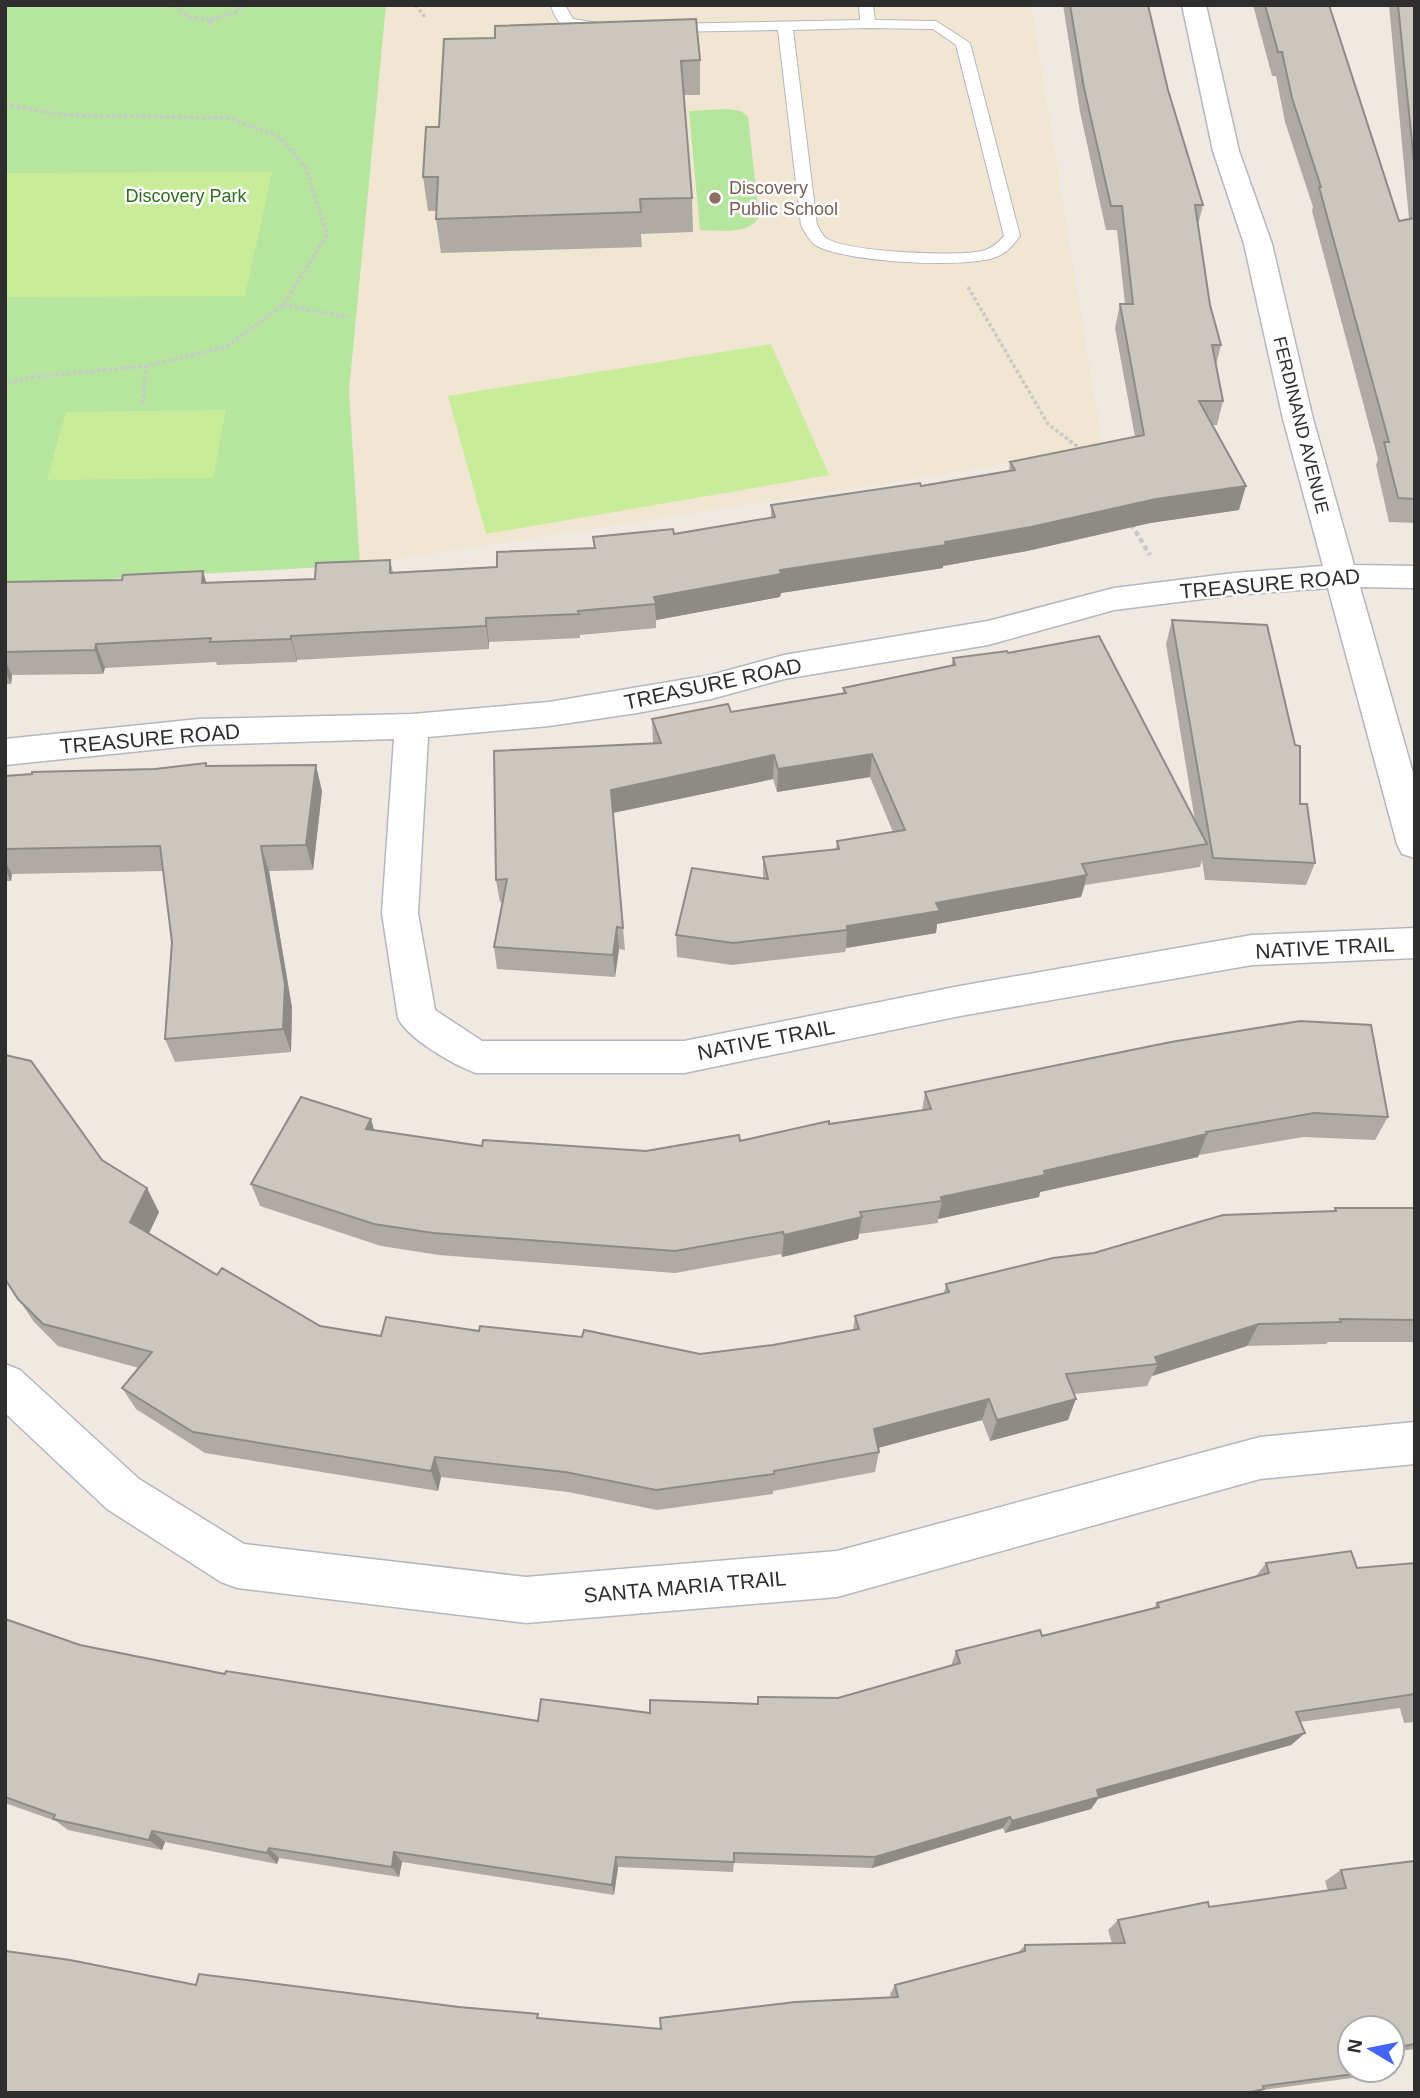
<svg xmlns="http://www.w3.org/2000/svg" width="1420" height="2098" font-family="Arial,sans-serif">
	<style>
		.education { fill: #f0e6d1 }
		.green { fill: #b6e59e }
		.pitch { fill: #c9ec9a }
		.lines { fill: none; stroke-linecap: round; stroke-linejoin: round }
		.service-casing { stroke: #b4b7c1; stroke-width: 2 }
		.minor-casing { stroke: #b4b7c1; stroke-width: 3 }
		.path-far1 { stroke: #c9c9c9; stroke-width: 3.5; stroke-dasharray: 3.5 2.5; stroke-linecap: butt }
		.path { stroke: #c9c9c9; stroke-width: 4.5; stroke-dasharray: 5 3.5; stroke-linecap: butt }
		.service { fill: #fff; fill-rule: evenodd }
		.minor { fill: #fff; fill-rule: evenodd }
		.wall { fill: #afaba4 }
		.shaded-wall { fill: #8e8b86 }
		.building { fill: #cbc7bf; stroke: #8e8b86; stroke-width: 2 }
		.education-dot { fill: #8d6e63; stroke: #fff; stroke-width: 2.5 }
		.labels { text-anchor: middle; stroke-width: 5; stroke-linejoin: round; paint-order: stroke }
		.far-education-label { font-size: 18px; fill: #785e54; stroke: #fff; text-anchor: start }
		.far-park-label { font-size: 18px; fill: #2c6e1b; stroke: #fff }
		.far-street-label { font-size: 18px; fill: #2e2e2e; stroke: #fff }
		.street-label { font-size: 21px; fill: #2e2e2e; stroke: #fff }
	</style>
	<rect width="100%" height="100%" fill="#efe9e1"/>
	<path class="education" d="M386,5H1031L1103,449L360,565L349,391Z"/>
	<path class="green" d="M5,5H386L349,391L360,565L5,585Z
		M727,109L741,111L748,117L759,217C748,236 719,230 700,230L689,111Z"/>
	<path class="pitch" d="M272,172L245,296L5,297V173Z
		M771,344L829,475L486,534L448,396Z
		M226,410L213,478L47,480L66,412Z"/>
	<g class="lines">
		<defs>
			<path id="service" d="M551,5H565L573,19L598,23L605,27C596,35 572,32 562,25C556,20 553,12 551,5Z
				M859,5H873L875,20L936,21L970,43L1020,236C1013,245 1007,253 996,257C965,269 846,262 817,246C810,242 805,233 801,225L778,30L668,32L661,28L668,24L860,20ZM868,28L933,29L956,45L1004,236C998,243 991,249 982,251C958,257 845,252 826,238C822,235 820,229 817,225L793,30Z"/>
			<path id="minor" d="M1182,5H1206L1239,151L1272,244L1313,419L1354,565L1415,566V588L1360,587L1415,780V858L1402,854L1397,844L1328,588L1234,595L1114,610L988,645L784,679L711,699L637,713L549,726L428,737L418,913L435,1010L482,1041H684L960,986L1252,935L1415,928V958L1252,965L960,1016L684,1073H476C454,1065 408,1039 398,1018L382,913L394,739L199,745L5,765V739L199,719L412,714L549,702L711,675L784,655L988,621L1114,588L1234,573L1323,566L1283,419L1244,244L1213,151Z
				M5,1364L20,1370L139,1479L244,1544L526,1577L837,1551L1260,1437L1415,1422V1464L1260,1479L837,1597L526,1623L237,1588L221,1582L107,1509L5,1413Z"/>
		</defs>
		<use href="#service" class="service-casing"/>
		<use href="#minor" class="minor-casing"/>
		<path class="path-far1" d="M178,5L177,8L189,17L211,20L210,27
			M415,5L426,18
			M211,20L238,11L242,5
			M5,104L61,115L230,118L280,137L306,168L327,235L283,305L226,347L146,366L32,377L5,385
			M968,287L1048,424L1082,450
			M283,305L349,317
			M143,404L146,366"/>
		<path class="path" d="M1131,524L1150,555"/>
		<use href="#service" class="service"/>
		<use href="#minor" class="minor"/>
	</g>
	<path class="wall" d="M1063,5H1148L1168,90L1203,205L1198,225L1210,305L1221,345L1216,365L1223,401L1217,425H1212L1239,510L1150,523L1027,551L943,566V568L781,593L780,597L656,620V628L580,635V638L489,642V649L297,660V662L217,665L216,662L105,668L103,674L12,675L11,684H5V582L207,583L315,579L390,560L393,572L497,567L594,548L593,537L674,534L771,518V505L921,486L1009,471L1010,462L1135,437L1115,328L1120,304H1125L1117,230H1106L1080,112Z
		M1253,5H1329L1399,221L1409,219L1389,5H1415V523L1389,522L1376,465L1378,459L1312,211L1313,207L1285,122L1276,76H1272Z
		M444,39L700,60V95H684L692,198L693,232L641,234L642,247L441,253L436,219L437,211H428L423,177L439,127Z
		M1172,620L1300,804L1315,863L1306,885L1205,880L1202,860L1200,867L1085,885L1081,897L937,924L936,933L846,948L845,952L732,965L677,957L676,935L763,878V857L836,849L837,841L893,832L870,777L777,792L773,779L613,813L625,950L619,949L615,977L497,969L494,947L503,902H500L496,880L653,743L652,719L731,712L843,694V688L951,666L953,658L1008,653L1195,821L1166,644Z
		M208,766L322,791L313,870L269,871L292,1008L291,1052L175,1062L165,1039L172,942L164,871L12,874L11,881H5V776Z
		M925,1092L1388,1117L1375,1140L1303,1137L1199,1155L1198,1157L1040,1192L1039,1197L938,1219V1223L859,1234L858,1239L782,1257L781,1254L675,1273L439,1255L381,1246L260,1206L251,1184L371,1119L374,1130L482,1146L646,1151L740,1141L829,1124L922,1111Z
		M102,1160L159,1212L149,1233L217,1275L320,1326L381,1336L479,1331L700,1354L773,1345L853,1330L855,1316L944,1293L946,1284L1094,1253L1333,1211L1335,1208H1415V1342H1328L1326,1344L1247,1346L1152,1376L1147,1386L1074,1394L1068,1420L990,1441L982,1420L878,1448L879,1452L875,1472L773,1491V1494L657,1510L568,1492L441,1477L438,1491L205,1453L136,1409L122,1388L139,1368L58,1346L34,1322L5,1279Z
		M1266,1563L1357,1568L1415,1563V1722L1404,1723L1400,1708L1300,1722L1305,1733L1291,1745L1098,1799L1091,1809L1005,1833L1003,1828L872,1868L734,1863L733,1872L618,1867L614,1895L402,1862L399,1877L279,1858L277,1864L165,1842L162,1850L68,1830L56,1821L5,1803V1619L80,1645L225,1674L538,1721L838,1698L951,1666L956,1651L1042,1636L1154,1608L1157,1603L1256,1576Z
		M1415,1861V2049L1392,2052V2028H1350L1377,2071L1359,2077L1263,2090L1255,2093H5L196,1985L661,2029L891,1998L890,1994L895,1985L1017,1954L1025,1945L1112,1943L1108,1930L1118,1920L1328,1891L1325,1881L1341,1870Z"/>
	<path class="shaded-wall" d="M1246,486L1239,510L1150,523L1027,551L943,566V568L781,593L780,597L656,620L654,597L780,570L945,542L1156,499Z
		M203,571L210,595L202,583Z
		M486,618L489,642V649L486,626Z
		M291,636L297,660V662L291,639Z
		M96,644L105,668L103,674L95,650Z
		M5,660L12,675L11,684L5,670Z
		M872,754L870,777L777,792L778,769Z
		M774,755L773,779L612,813L611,790Z
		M316,765L322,791L313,870L306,845Z
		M261,846L269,871L292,1008L291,1052L283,1029Z
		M5,861L12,874L11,881L5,869Z
		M1087,875L1081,897L937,924L936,933L846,948L847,930V926L936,903Z
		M617,927L619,949L615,977L613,955Z
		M371,1119L377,1142L366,1129Z
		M1207,1134L1198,1157L1040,1192L1039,1197L938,1219L942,1201L941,1197L1044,1171Z
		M147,1188L159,1212L143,1246L130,1222Z
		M862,1217L858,1239L782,1257L784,1235Z
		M1259,1324L1247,1346L1152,1376L1158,1364L1155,1357Z
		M989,1399L982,1420L870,1450L874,1429Z
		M1076,1399L1068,1420L990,1441L997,1420Z
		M435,1457L441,1477L438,1491L431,1471Z
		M1305,1733L1291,1745L1098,1799L1091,1809L1005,1833L1012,1821L1097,1790Z
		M1010,1817L1003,1828L872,1868L875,1857Z
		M152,1831L165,1842L162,1850L149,1840Z
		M269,1848L279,1858L277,1864L267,1853Z
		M394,1852L402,1862L399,1877L392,1867Z
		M616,1857L618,1867L614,1895L612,1885Z"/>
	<path class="building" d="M1070,5H1148L1168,90L1203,205H1195L1210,305L1221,345H1212L1223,401H1199L1246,486L1156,499L1031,527L945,542L946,545L780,570L781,574L654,597L656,604L578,611L579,614L486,618V626L291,636V639L210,642L211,638L96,644L95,650L5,652V582L122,580L123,575L203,571L202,583L315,579L316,563L390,560V573L497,567V552L595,548L593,537L673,529L674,534L775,517L771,505L920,483L921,486L1015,470L1010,462L1144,435L1120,304H1133L1122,206H1111L1084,88Z
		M1265,5H1329L1399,221L1415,218V499L1398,498L1384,442H1389L1319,187H1321L1292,98L1282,52H1278Z
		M1398,5H1415V172Z
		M696,19L700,60L681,61L692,198L640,199L641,212L436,219L438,177H423L426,127H439L444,39L495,38V26Z
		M1172,620L1267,625L1295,745L1300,746V804H1307L1315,863L1213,858Z
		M1099,636L1207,844L1082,864L1087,875L936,903L940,911L847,926V930L733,943L676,935L692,868L768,879L763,857L839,849L837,841L905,830L872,754L778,769L774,755L611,790L623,928L617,927L613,955L494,947L507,879L496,880L494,751L661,743L652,719L728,704L731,712L846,693L843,688L955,665L953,658L1007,651L1008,653Z
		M206,763V766L316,765L306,845L261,846L285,984L283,1029L165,1039L172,942L160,846L5,849V776L32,774V772L155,769Z
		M1300,1021L1371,1025L1388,1117L1314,1113L1206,1132L1207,1134L1044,1171L1045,1175L941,1197L942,1201L860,1212L862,1217L784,1235L783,1232L675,1251L433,1233L374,1224L251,1184L301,1097L371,1119L366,1129L482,1146L483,1140L646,1151L739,1135L740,1141L829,1121V1124L931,1109L925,1092L1171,1042Z
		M5,1055L31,1061L102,1160L147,1188L130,1222L217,1275L222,1268L320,1326L381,1336L386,1317L479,1331L480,1326L582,1337L584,1330L700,1354L773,1345L859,1329L855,1316L949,1292L946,1284L1053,1258L1094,1253L1223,1215L1336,1211L1335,1208H1415V1320L1340,1319L1341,1322L1259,1324L1155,1357L1158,1364L1066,1374L1076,1399L997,1420L989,1399L874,1429L879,1452L774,1471V1474L656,1490L565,1472L435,1457L431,1471L193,1432L122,1388L152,1352L43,1324L18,1299L5,1279Z
		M1351,1551L1357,1568L1415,1563V1694L1296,1712L1305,1733L1097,1790L1099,1797L1012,1821L1010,1817L875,1857L734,1853V1862L616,1857L612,1885L394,1852L392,1867L269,1848L267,1853L152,1831L149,1840L53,1819L55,1815L5,1797V1619L80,1645L225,1674L226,1671L538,1721L541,1699L650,1713V1700L758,1704V1697L838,1698L960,1663L956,1651L1040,1630L1042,1636L1159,1607L1157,1603L1269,1573L1266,1563Z
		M1415,1861V2044L1392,2048V2028H1350V2070L1377,2071L1263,2086L1264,2089L1247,2093H5V1951L70,1960L196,1985L199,1974L459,2007L538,2014L537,2018L661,2029L660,2018L795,2002L898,1997L895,1985L1025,1951V1945L1125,1943L1118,1920L1208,1902L1209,1907L1346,1888L1341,1870Z"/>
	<circle class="education-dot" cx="715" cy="198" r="7"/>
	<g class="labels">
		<g class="far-education-label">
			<text x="729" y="194">Discovery<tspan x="729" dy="21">Public School</tspan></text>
		</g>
		<g class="far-park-label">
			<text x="186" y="202">Discovery Park</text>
		</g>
		<g class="far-street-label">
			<text transform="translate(1301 425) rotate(76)" y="6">FERDINAND AVENUE</text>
		</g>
		<g class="street-label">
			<text transform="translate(1270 584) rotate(-5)" y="7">TREASURE ROAD</text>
			<text transform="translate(713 684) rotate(-12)" y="7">TREASURE ROAD</text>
			<text transform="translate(150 739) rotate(-5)" y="7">TREASURE ROAD</text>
			<text transform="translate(1325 948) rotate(-3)" y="7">NATIVE TRAIL</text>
			<text transform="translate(766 1040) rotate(-11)" y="7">NATIVE TRAIL</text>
			<text transform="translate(685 1587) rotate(-5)" y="7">SANTA MARIA TRAIL</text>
		</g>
	</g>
	<rect width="1420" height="2098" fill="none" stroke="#2e2e2e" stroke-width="14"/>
	<g transform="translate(1371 2049) rotate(280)"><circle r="33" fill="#ffffff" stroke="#ababab" stroke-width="2"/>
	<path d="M0-5L12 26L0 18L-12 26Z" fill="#4264fb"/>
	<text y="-10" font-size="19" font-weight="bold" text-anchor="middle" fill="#2e2e2e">N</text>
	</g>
</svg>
